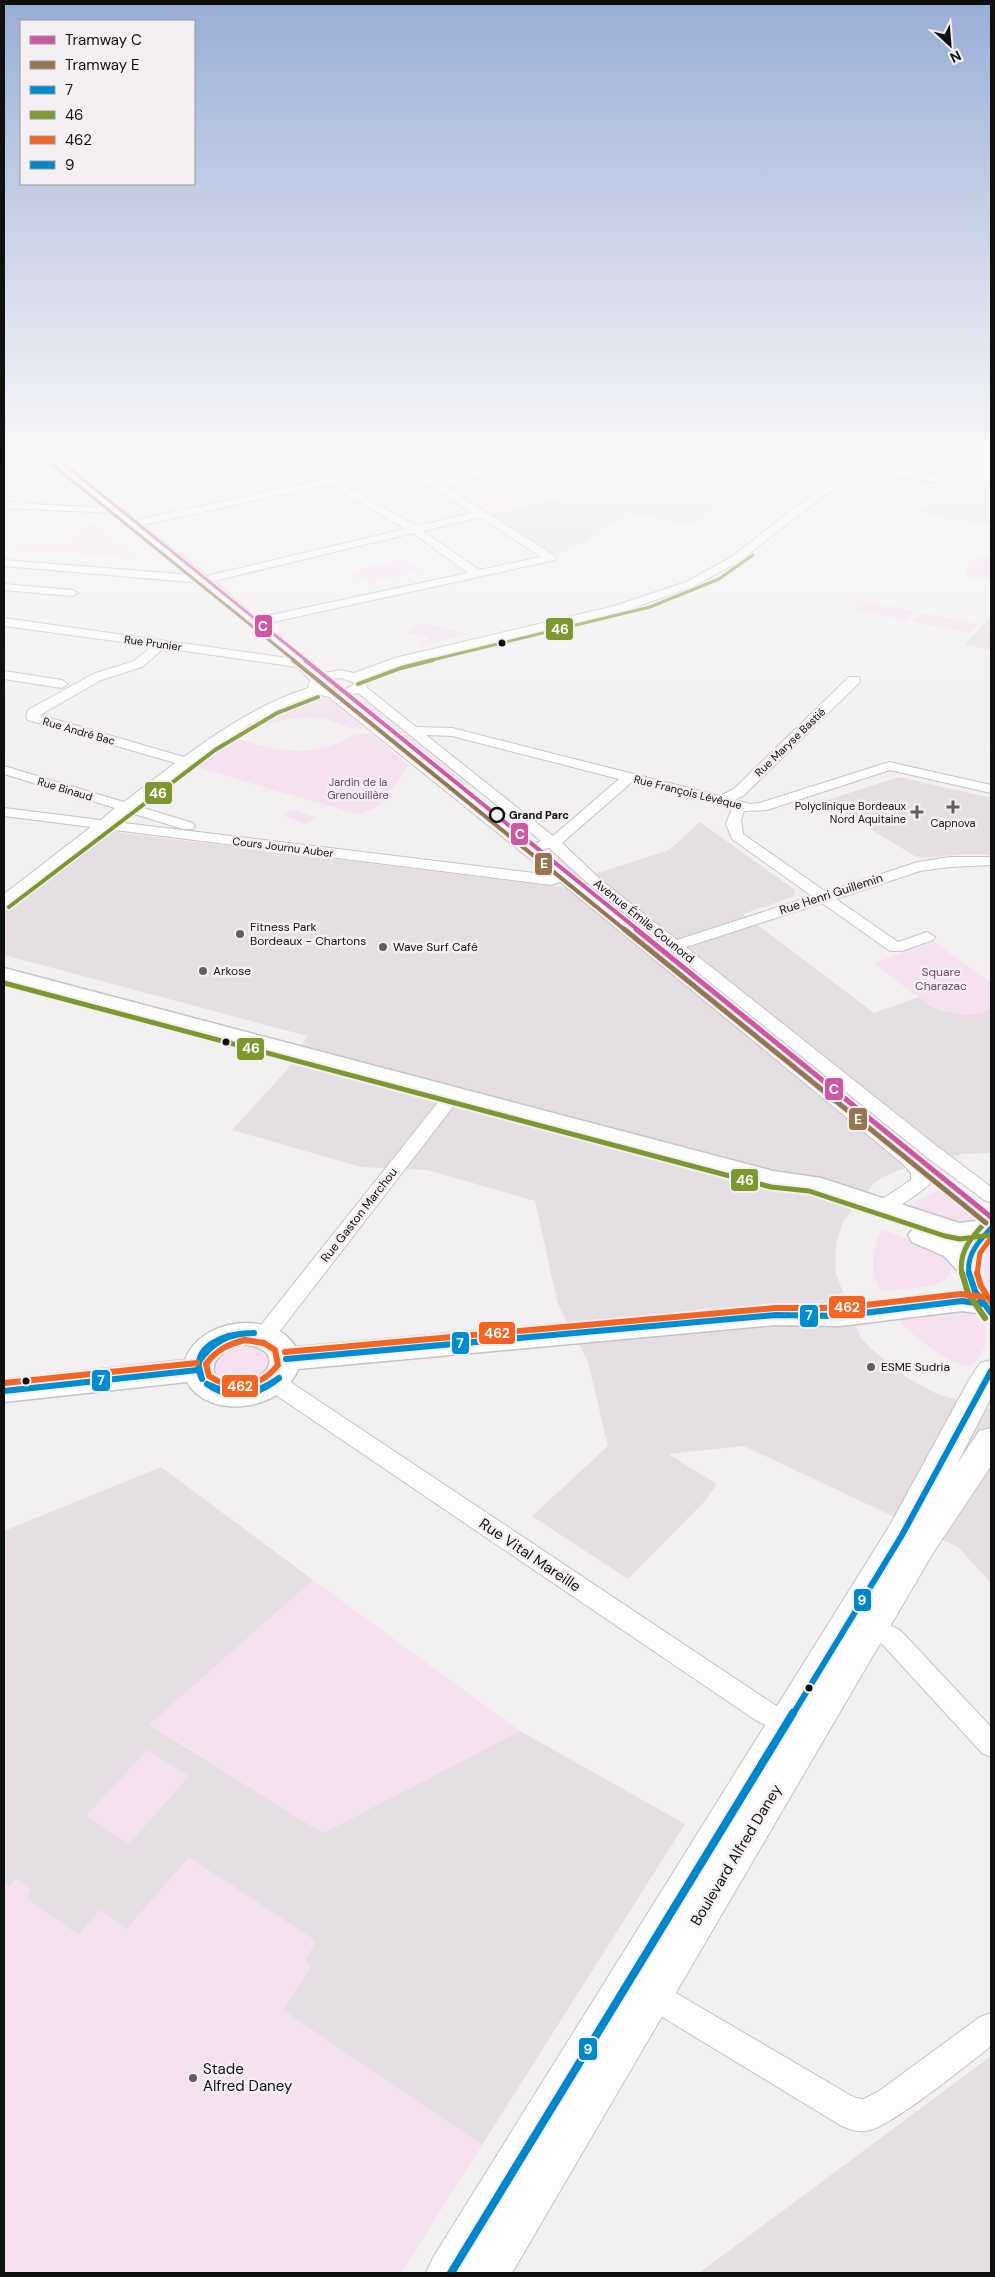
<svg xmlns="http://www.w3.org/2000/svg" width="995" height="2277" font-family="'DM Sans',sans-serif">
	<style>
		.built { fill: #e5dfe4 }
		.green { fill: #f5e1ef }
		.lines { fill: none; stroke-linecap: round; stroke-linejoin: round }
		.street-casing { stroke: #c5c3c4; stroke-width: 2 }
		.secondary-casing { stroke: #c5c3c4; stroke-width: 3 }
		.primary-casing { stroke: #c5c3c4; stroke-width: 2 }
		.street { fill: #fdfdfd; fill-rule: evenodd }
		.secondary { fill: #fdfdfd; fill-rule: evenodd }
		.primary { fill: #fdfdfd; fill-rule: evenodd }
		.bus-1-far1-casing { stroke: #f3eff2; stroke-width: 9 }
		.bus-1-casing { stroke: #f3eff2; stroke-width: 10 }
		.bus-2-far3-casing { stroke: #f3eff2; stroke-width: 5.5 }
		.bus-2-far2-casing { stroke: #f3eff2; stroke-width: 7 }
		.bus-2-far1-casing { stroke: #f3eff2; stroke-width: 9 }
		.bus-2-casing { stroke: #f3eff2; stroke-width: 10 }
		.bus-3-far1-casing { stroke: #f3eff2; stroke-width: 9 }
		.bus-3-casing { stroke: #f3eff2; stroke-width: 10 }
		.bus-4-far1-casing { stroke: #f3eff2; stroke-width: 10 }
		.bus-4-casing { stroke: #f3eff2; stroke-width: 12 }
		.bus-1-far1 { stroke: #008cd0; stroke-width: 5 }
		.bus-1 { stroke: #008cd0; stroke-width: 6 }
		.bus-2-far3 { stroke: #7c982e; stroke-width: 3 }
		.bus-2-far2 { stroke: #7c982e; stroke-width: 4 }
		.bus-2-far1 { stroke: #7c982e; stroke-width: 5 }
		.bus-2 { stroke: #7c982e; stroke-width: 6 }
		.bus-3-far1 { stroke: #f26522; stroke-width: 5 }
		.bus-3 { stroke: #f26522; stroke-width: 6 }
		.bus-4-far1 { stroke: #0086cb; stroke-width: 6 }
		.bus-4 { stroke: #0086cb; stroke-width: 8 }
		.tram-1-far2-casing { stroke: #f3eff2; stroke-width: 5.5 }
		.tram-1-far1-casing { stroke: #f3eff2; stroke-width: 7 }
		.tram-1-casing { stroke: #f3eff2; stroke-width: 9 }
		.tram-2-far2-casing { stroke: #f3eff2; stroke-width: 5.5 }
		.tram-2-far1-casing { stroke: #f3eff2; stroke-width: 7 }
		.tram-2-casing { stroke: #f3eff2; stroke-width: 9 }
		.tram-1-far2 { stroke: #cf56a0; stroke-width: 3 }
		.tram-1-far1 { stroke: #cf56a0; stroke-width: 4 }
		.tram-1 { stroke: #cf56a0; stroke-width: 5 }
		.tram-2-far2 { stroke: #967651; stroke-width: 3 }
		.tram-2-far1 { stroke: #967651; stroke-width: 4 }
		.tram-2 { stroke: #967651; stroke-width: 5 }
		.bus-dot { fill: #111011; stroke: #f3eff2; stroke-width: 2 }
		.poi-dot { fill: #605e5f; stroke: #f3eff2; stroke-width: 2 }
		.stop-dot { fill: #f3eff2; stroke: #111011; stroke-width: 2.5 }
		.labels { text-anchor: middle; stroke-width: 5; stroke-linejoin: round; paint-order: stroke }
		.far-street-label { font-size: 11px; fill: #111011; stroke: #f3eff2 }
		.far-park-label { font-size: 11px; fill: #7a3e6e; stroke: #f3eff2 }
		.far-poi-label { font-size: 11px; fill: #111011; stroke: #f3eff2; text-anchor: end }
		.far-stop-label { font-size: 11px; font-weight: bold; fill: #111011; stroke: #f3eff2; text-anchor: start }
		.street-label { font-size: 12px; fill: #111011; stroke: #f3eff2 }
		.poi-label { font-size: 12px; fill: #111011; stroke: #f3eff2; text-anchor: start }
		.park-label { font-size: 12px; fill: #7a3e6e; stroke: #f3eff2 }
		.near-street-label { font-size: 15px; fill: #111011; stroke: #f3eff2 }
		.near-poi-label { font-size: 15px; fill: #111011; stroke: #f3eff2; text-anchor: start }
		.line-badge { stroke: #f3eff2; stroke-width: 2 }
		.badge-label { font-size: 14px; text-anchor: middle; font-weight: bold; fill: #fff }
	</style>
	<rect width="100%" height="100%" fill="#f2f0f1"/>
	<path class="built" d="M729,451H749L785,457L691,525L629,513L573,549L554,555L490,514L586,493L617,499L646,479L671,477L708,453L722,455Z
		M991,470V526L919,513L963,472L985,476Z
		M991,617V650L965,644Z
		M899,777L991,798V855L968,854L918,858L824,801Z
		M700,822L795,890L793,897L743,914L874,1013L919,997L933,1007L944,1011L991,1008V1153L963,1154L902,1169L883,1177L874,1183L843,1222L837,1240L835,1254L836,1274L860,1337L870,1348L906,1377L937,1394L991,1409V1583L958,1547L744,1446L668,1454L717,1484L704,1502L628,1579L532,1516L608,1446L588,1362L558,1305L535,1201L427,1170L361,1167L232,1130L287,1070L307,1036L4,955V912L107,831L568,888L595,874L669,850Z
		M161,1467L313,1580L150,1725L323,1833L520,1731L685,1824L482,2145L282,2010L311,1967L189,1857L127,1929L78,1935L26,1898L16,1879L9,1887L4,1883V1531Z
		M991,2056V2273H699Z"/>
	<path class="green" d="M623,451H678L704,455L692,463Z
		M922,451L962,455L940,470L905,464Z
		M550,455L671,477L645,479L622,495L582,487L486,511L448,486Z
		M87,524L98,525L137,559L15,549L24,542L64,545Z
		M991,555V579H976L966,576L965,569C971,558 980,557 991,555Z
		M399,559L421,570L369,584L348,572Z
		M860,600L915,611L905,621L850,609Z
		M922,613L978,624L969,633L912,622Z
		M421,623L470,634L417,647L429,638L406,633Z
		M316,697L332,700L364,728C347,731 340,722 324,719C297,715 272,722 248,731L292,707Z
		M367,698L472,783L454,788L350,702Z
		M356,733L373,735L409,765L380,805L360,815L193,766L237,738C274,753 322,758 356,733Z
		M293,809L316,818L305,824L282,815Z
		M562,855L925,1151L912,1156L543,860Z
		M934,942L991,982V1009C948,1030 906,987 874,963Z
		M947,1186L985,1217L962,1225L904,1208Z
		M881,1230L943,1250L952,1261C952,1267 951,1274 946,1279C935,1288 895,1290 880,1291C869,1271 873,1249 881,1230Z
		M991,1246V1293C982,1278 980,1261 991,1246Z
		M956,1308C992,1315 995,1344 970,1367C947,1364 911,1335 896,1317Z
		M229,1342L267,1345L275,1367L250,1386L217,1382L209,1360Z
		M313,1580L520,1731L323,1833L150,1724Z
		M147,1750L189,1776L129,1844L86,1816Z
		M189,1857L316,1941L305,1961L311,1967L283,2010L482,2145L401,2273H4V1883L9,1887L16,1879L31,1889L26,1898L78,1935L100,1910L127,1929Z"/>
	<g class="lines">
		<defs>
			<path id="street" d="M38,451H49L137,520L322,480L274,451H286L332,478L392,461L378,451H389L401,458L427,451H442L408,462L439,482L542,451H554L544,458L446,487L555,556V560L264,624L319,674L341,670L354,673L395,658L614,606L686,582L730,558L852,464H860V468L738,562L694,586L622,612L403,664L365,678L368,682L366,687L416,727L452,728L720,796L734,789L849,677H859L860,680L859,683L744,795L735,800L750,804L760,803L889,762L991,785V793L890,770L767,810L744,811L741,820L743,834L826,892L918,862L950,857H991V865L950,867L920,871L836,899L898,942L927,932L935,937L933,940L902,951H890L822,903L686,947L938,1147L991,1187V1202L984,1200L924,1155L591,886L549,848L536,850L583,885L916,1155L931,1172V1182L928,1186C912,1197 894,1215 873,1209L870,1205L873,1201L884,1198L911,1180V1173L902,1163L560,882L551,885L107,829L10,904L4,906V894L91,827L4,816V808L101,820L115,808L4,774V766L124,802L175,763L28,720L26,717L28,710L93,674L134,661L152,646L4,626V618L288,658L202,583L4,566V560L192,575L115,513L4,508V502L107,508ZM398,465L472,513L416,526L339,482ZM329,484L405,529L207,576L143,525ZM480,517L541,557L479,570L423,531ZM413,533L468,573L257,618L214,581ZM164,648L297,667L310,680L308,688C262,703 222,729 184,757L40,715L101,680L142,667ZM341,678L355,683C345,692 332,692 321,686L328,679ZM358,693L541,841L535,844L534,849L345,697ZM317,694L329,697L550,875L116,822L128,812L183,829H193L195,826L193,823L137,806C193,763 249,716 317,694ZM426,735L452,736L619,779L553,836ZM632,782L732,808L726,824L732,839L812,896L677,940L601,880L562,843Z
				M145,451H164L159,454L98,466L93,463L98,460Z
				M4,584L72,590L78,593L72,596L4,590Z
				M4,671L62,680L68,684L62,688L4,679Z
				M453,1090L459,1091L462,1095L459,1099L273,1340L265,1342L257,1340L254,1335L257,1330L447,1091Z
				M275,1375L283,1377L775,1705L797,1716L801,1724L797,1732L788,1735L757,1721L267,1389L264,1383L267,1377Z
				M872,1615L901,1631L991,1727V1757L982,1753L883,1645L863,1632L859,1625L863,1618Z
				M652,1979L855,2098L864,2099L879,2091L980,2017L991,2013V2046C968,2064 890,2128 866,2131C857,2132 848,2129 840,2125L641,2004L637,1994L641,1984Z"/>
			<path id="secondary" d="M760,451H792L934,474L966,451H981L946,480L934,482L767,455Z
				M4,968L773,1171L821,1178L953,1221L960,1223L991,1219V1237L961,1241L981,1263L977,1270L967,1273L957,1270L944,1256L912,1242L908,1235L914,1228L808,1192L773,1189L4,982Z
				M962,1291L991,1296V1312L983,1314L962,1311L840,1326L776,1325L298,1369C283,1411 209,1421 187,1382L4,1402V1380L185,1360C200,1318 272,1309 296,1347L776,1305L840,1306ZM241,1344C299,1349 257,1398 218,1379C204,1362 227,1348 241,1344Z"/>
			<path id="primary" d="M991,1360V1398L957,1464L979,1431L991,1428V1466L933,1553L512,2273H426L434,2256L890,1525L968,1382L980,1363Z"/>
		</defs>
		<use href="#street" class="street-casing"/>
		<use href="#secondary" class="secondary-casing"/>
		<use href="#primary" class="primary-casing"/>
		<use href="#street" class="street"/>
		<use href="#secondary" class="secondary"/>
		<use href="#primary" class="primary"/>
		<defs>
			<path id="bus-1-far1" d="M969,1274C966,1255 979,1241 991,1228"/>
			<path id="bus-1" d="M969,1273L975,1291L991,1313
				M286,1359L776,1315L840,1316L962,1301L983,1304
				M202,1379C187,1345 227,1333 254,1333
				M202,1379L198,1363C212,1342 229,1333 254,1333
				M207,1384C233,1397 256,1395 279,1378
				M207,1384C230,1401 258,1396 279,1378
				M4,1391L198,1370"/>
			<path id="bus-2-far3" d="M428,661L650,607L719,579L753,555"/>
			<path id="bus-2-far2" d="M358,684L401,668L433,660
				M9,907L215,750L277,713L318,697"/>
			<path id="bus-2-far1" d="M4,983L771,1187L809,1191L945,1236L960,1239L991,1235
				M962,1274C958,1252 972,1236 986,1222"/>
			<path id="bus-2" d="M962,1273L968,1293L985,1318"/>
			<path id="bus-3-far1" d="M977,1274L980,1253L991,1238"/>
			<path id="bus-3" d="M977,1273L981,1286L991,1302
				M245,1340L264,1343L275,1350L278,1365C260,1388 233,1392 209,1376L206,1364C216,1350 229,1344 245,1340Z
				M285,1352L775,1308H840L961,1294L984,1297
				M4,1383L197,1363"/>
			<path id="bus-4-far1" d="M793,1714L902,1535L991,1371"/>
			<path id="bus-4" d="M451,2273L793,1713"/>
		</defs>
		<use href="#bus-1-far1" class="bus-1-far1-casing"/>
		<use href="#bus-1" class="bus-1-casing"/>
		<use href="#bus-2-far3" class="bus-2-far3-casing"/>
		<use href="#bus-2-far2" class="bus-2-far2-casing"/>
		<use href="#bus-2-far1" class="bus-2-far1-casing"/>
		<use href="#bus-2" class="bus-2-casing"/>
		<use href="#bus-3-far1" class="bus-3-far1-casing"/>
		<use href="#bus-3" class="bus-3-casing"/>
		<use href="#bus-4-far1" class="bus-4-far1-casing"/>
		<use href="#bus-4" class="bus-4-casing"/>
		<use href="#bus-1-far1" class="bus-1-far1"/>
		<use href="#bus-1" class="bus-1"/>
		<use href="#bus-2-far3" class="bus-2-far3"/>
		<use href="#bus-2-far2" class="bus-2-far2"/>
		<use href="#bus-2-far1" class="bus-2-far1"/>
		<use href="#bus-2" class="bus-2"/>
		<use href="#bus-3-far1" class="bus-3-far1"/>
		<use href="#bus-3" class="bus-3"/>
		<use href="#bus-4-far1" class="bus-4-far1"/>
		<use href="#bus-4" class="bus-4"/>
		<defs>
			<path id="tram-1-far2" d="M48,451L307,661"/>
			<path id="tram-1-far1" d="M305,660L638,930"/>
			<path id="tram-1" d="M636,929L991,1217"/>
			<path id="tram-2-far2" d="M43,457L295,661"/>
			<path id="tram-2-far1" d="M293,660L625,930"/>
			<path id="tram-2" d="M624,929L986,1223"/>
		</defs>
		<use href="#tram-1-far2" class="tram-1-far2-casing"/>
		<use href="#tram-1-far1" class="tram-1-far1-casing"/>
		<use href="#tram-1" class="tram-1-casing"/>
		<use href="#tram-2-far2" class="tram-2-far2-casing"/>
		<use href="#tram-2-far1" class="tram-2-far1-casing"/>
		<use href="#tram-2" class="tram-2-casing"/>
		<use href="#tram-1-far2" class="tram-1-far2"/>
		<use href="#tram-1-far1" class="tram-1-far1"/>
		<use href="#tram-1" class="tram-1"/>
		<use href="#tram-2-far2" class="tram-2-far2"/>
		<use href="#tram-2-far1" class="tram-2-far1"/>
		<use href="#tram-2" class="tram-2"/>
	</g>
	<linearGradient id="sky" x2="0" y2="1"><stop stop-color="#99aed6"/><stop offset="0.59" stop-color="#f9f8f9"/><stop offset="1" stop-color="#f9f8f9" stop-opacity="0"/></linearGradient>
	<rect width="995" height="770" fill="url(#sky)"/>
	<g class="bus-dot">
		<circle cx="502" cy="643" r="4.5"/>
		<circle cx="226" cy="1042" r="4.5"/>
		<circle cx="26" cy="1381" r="4.5"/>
		<circle cx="809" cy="1688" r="4.5"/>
	</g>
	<g class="poi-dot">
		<path d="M950.5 799.5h5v5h5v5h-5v5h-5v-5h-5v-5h5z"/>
		<path d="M914.5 804.5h5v5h5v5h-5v5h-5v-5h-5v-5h5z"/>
		<circle cx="240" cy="934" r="5"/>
		<circle cx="383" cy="947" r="5"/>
		<circle cx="203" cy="971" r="5"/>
		<circle cx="871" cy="1367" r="5"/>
		<circle cx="193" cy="2078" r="5"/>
	</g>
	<circle class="stop-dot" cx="497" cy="815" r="7"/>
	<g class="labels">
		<g class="far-street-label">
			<text transform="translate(153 643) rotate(8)" y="4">Rue Prunier</text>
			<text transform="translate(79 731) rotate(16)" y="4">Rue André Bac</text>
			<text transform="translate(790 742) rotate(-44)" y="4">Rue Maryse Bastié</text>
			<text transform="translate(65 789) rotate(17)" y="4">Rue Binaud</text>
			<text transform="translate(688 792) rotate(14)" y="4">Rue François Lévêque</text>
			<text transform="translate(283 847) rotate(7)" y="4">Cours Journu Auber</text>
		</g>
		<g class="far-park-label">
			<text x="358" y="786">Jardin de la<tspan x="358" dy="13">Grenouillère</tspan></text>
		</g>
		<g class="far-poi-label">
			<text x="906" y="810">Polyclinique Bordeaux<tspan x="906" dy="13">Nord Aquitaine</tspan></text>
			<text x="953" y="827" text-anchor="middle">Capnova</text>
		</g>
		<g class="far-stop-label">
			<text x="509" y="819">Grand Parc</text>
		</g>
		<g class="street-label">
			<text transform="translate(831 894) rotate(-18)" y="4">Rue Henri Guillemin</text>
			<text transform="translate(644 921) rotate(39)" y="4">Avenue Émile Counord</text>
			<text transform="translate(359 1215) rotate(-52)" y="4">Rue Gaston Marchou</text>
		</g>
		<g class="poi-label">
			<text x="250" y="931">Fitness Park<tspan x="250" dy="14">Bordeaux - Chartons</tspan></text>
			<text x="393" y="951">Wave Surf Café</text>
			<text x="213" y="975">Arkose</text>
			<text x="881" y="1371">ESME Sudria</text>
		</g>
		<g class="park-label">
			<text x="941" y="976">Square<tspan x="941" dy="14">Charazac</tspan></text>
		</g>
		<g class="near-street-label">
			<text transform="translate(530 1555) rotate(34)" y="5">Rue Vital Mareille</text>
			<text transform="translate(736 1855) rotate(-59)" y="5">Boulevard Alfred Daney</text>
		</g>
		<g class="near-poi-label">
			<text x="203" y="2074">Stade<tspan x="203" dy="17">Alfred Daney</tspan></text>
		</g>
	</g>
	<g class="line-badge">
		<rect x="254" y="614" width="19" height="24" rx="5" fill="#cf56a0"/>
		<rect x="545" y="617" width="29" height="24" rx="5" fill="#7c982e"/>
		<rect x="144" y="781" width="29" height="24" rx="5" fill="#7c982e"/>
		<rect x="510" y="822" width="19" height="24" rx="5" fill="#cf56a0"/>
		<rect x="534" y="852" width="19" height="24" rx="5" fill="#967651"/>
		<rect x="236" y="1037" width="29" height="24" rx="5" fill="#7c982e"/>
		<rect x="824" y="1077" width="20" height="24" rx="5" fill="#cf56a0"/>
		<rect x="848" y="1107" width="20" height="24" rx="5" fill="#967651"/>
		<rect x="730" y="1168" width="29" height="24" rx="5" fill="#7c982e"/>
		<rect x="828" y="1295" width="38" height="24" rx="5" fill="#f26522"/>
		<rect x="799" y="1304" width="20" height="24" rx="5" fill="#008cd0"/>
		<rect x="478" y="1321" width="38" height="24" rx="5" fill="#f26522"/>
		<rect x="451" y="1331" width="19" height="24" rx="5" fill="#008cd0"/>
		<rect x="91" y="1369" width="20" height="23" rx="5" fill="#008cd0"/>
		<rect x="221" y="1374" width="38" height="24" rx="5" fill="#f26522"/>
		<rect x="853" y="1588" width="19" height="24" rx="5" fill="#0086cb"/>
		<rect x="578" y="2037" width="20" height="24" rx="5" fill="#0086cb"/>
	</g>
	<g class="badge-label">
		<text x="263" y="631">C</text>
		<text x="560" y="634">46</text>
		<text x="158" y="798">46</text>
		<text x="520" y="839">C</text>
		<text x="544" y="868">E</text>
		<text x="251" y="1053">46</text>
		<text x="834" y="1094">C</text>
		<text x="858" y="1124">E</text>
		<text x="745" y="1185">46</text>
		<text x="847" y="1312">462</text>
		<text x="809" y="1320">7</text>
		<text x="497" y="1338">462</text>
		<text x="460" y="1348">7</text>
		<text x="101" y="1385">7</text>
		<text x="240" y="1391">462</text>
		<text x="862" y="1605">9</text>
		<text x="588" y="2054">9</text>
	</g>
	<rect width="995" height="2277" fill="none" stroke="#111011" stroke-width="10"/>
	<rect x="20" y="20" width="175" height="165" fill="#f3eff2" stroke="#999698"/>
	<rect x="30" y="36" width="25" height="8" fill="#cf56a0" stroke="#999698"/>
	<text x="65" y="45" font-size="15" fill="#111011">Tramway C</text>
	<rect x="30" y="61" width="25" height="8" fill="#967651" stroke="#999698"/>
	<text x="65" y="70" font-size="15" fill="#111011">Tramway E</text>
	<rect x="30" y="86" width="25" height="8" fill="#008cd0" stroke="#999698"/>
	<text x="65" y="95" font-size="15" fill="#111011">7</text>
	<rect x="30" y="111" width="25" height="8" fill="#7c982e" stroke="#999698"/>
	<text x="65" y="120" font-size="15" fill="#111011">46</text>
	<rect x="30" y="136" width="25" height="8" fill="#f26522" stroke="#999698"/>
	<text x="65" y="145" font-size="15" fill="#111011">462</text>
	<rect x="30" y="161" width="25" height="8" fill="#0086cb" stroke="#999698"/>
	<text x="65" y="170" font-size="15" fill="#111011">9</text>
	<g transform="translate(950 45) rotate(154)" stroke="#f3eff2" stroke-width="4" paint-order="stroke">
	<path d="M0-4L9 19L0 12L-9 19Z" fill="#111011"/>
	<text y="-8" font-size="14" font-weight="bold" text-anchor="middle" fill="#111011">N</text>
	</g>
</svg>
